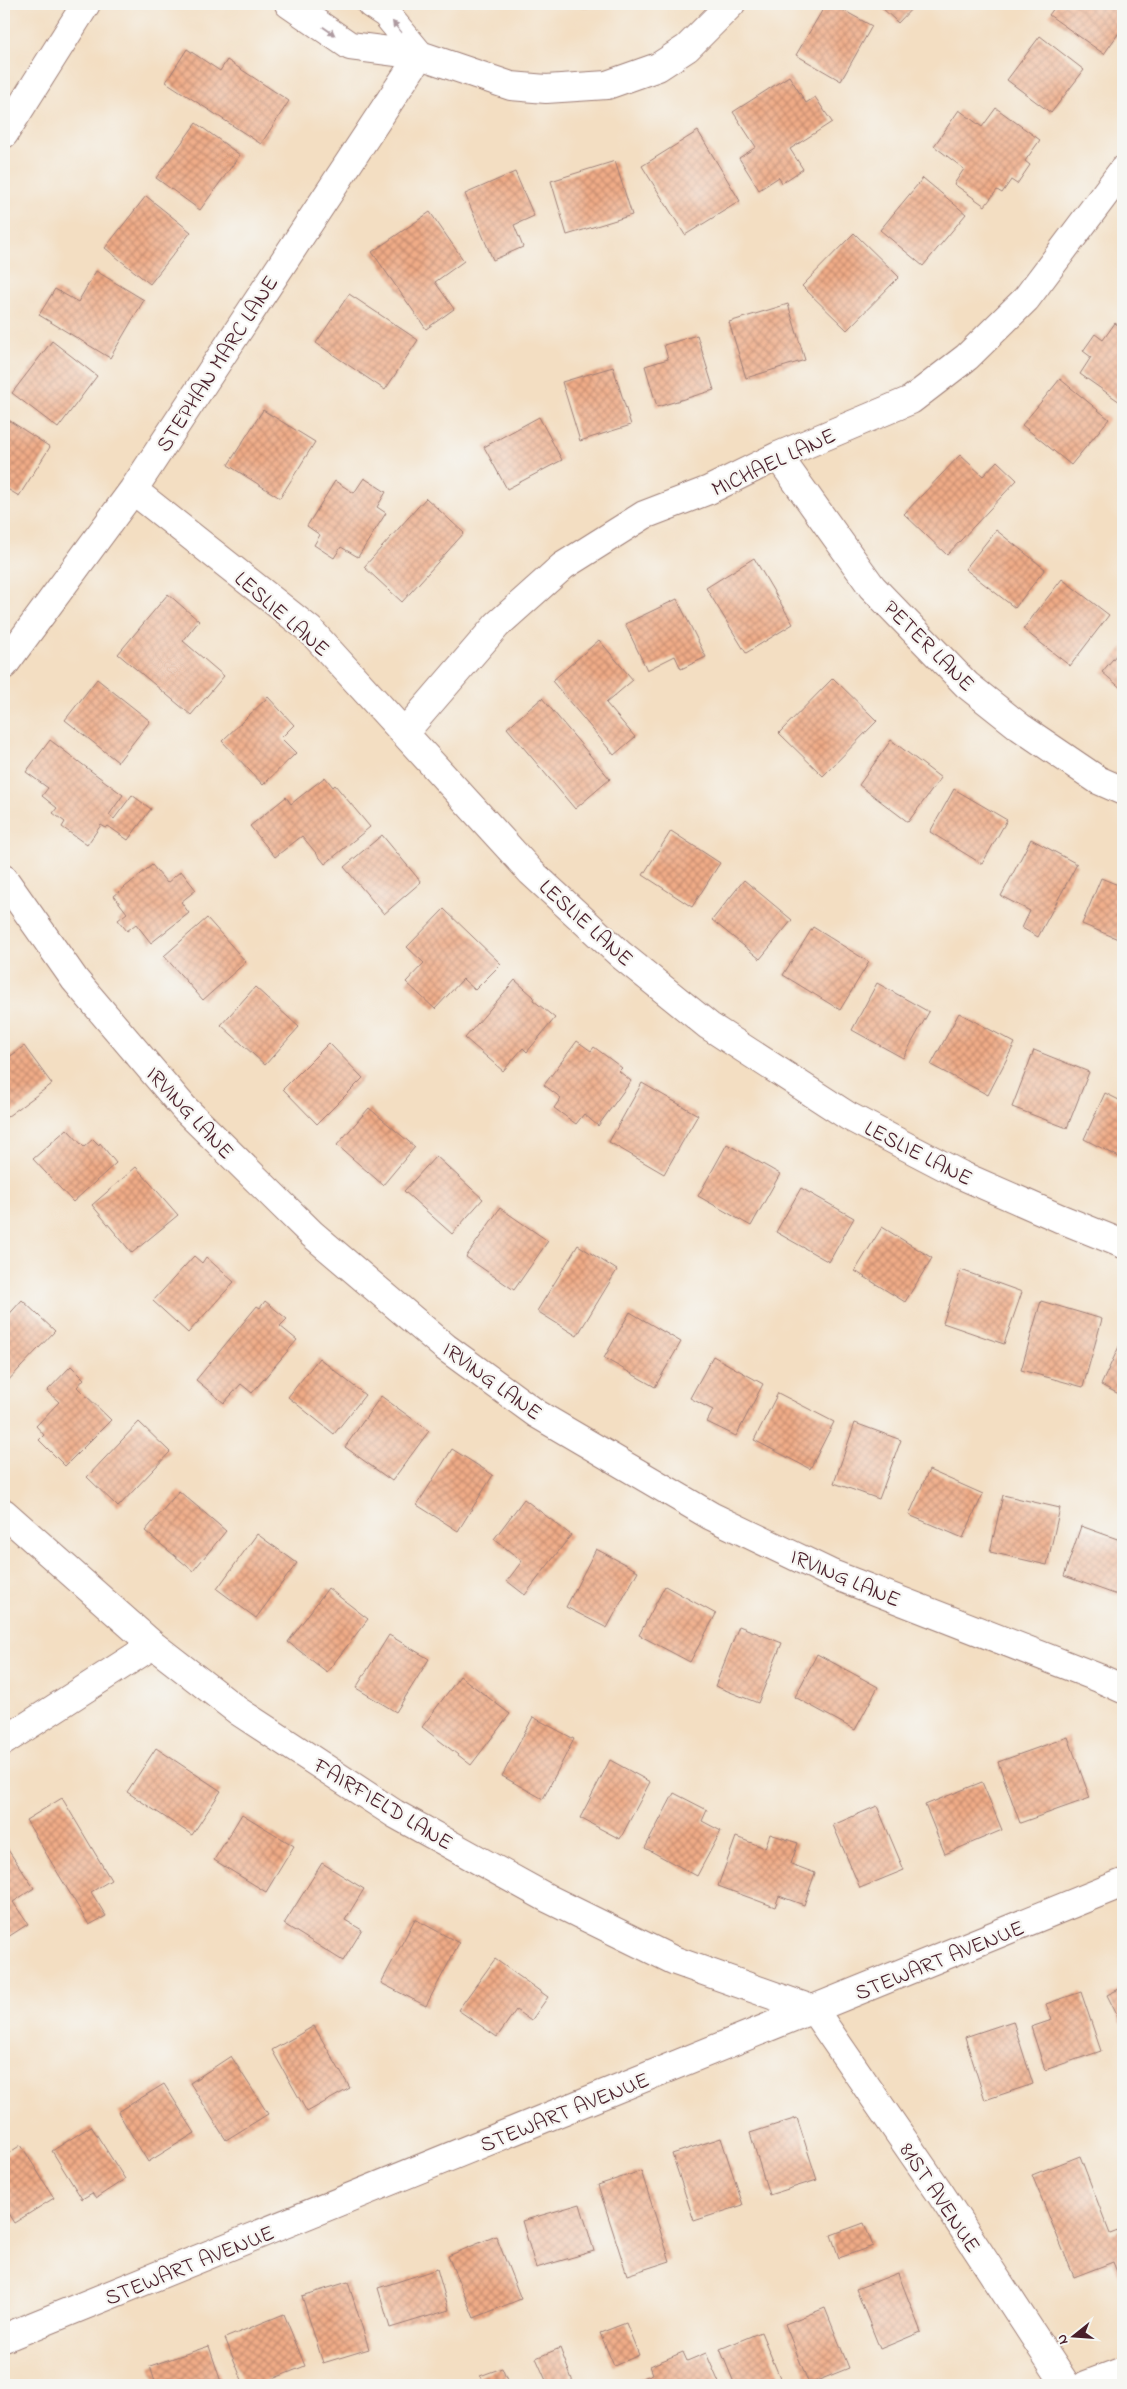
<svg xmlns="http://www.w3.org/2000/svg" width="1127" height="2389" font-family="'Indie Flower',sans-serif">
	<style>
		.building { fill: url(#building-cross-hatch) }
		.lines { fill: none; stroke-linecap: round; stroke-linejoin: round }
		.street-casing { stroke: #9e7e76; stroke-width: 30 }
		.secondary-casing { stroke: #9e7e76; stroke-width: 30 }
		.street { stroke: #fff; stroke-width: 28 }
		.secondary { stroke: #fff; stroke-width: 28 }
		.oneway { fill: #ae9aa0 }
		.labels { text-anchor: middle; stroke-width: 4.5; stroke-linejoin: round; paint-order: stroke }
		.street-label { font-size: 22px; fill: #4a1f2b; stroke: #f6f6f2 }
	</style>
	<defs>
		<pattern id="building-cross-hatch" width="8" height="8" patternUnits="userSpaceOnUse" patternTransform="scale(1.25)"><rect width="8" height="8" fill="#f0ac87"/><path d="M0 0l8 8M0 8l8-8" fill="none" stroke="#c48b6f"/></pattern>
	</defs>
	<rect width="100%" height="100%" fill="#f6f6f2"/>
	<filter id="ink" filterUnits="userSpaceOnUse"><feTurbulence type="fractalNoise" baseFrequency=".02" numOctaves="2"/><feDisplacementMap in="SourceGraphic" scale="10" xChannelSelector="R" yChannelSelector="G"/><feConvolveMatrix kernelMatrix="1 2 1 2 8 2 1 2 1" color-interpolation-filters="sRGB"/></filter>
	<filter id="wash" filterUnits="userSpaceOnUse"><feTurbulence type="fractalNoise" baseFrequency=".0096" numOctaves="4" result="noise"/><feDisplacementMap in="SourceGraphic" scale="20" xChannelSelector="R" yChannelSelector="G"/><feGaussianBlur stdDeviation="1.12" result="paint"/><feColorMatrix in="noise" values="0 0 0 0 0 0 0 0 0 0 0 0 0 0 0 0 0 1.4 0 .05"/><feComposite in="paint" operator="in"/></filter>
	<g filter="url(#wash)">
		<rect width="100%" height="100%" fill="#f3dec2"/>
		<g id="blocks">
			<path class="building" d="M583,4H606V6L583,7Z
				M826,4H832L872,26L841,81L796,55Z
				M878,4H916L898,23Z
				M1057,4H1123V27L1104,54L1049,15Z
				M1040,36L1084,70L1051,113L1007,80Z
				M187,49L220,71L227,60L289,101L261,144L166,82Z
				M789,76L806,103L815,97L832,122L790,149L803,169L782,183L779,177L759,190L739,158L756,147L733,112Z
				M996,108L1040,140L1025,161L1030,165L1017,184L1011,180L1002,193L997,190L985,206L954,184L964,169L934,146L959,110L982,127Z
				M196,123L240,155L200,210L156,178Z
				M698,131L740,201L685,235L642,166Z
				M615,161L632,215L567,235L551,181Z
				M515,172L534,216L514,225L523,247L493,260L465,194Z
				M923,178L966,214L923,266L880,230Z
				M146,196L191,232L150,284L105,248Z
				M430,212L464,261L435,282L454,309L426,329L372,252Z
				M854,233L899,277L847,330L802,286Z
				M96,271L144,300L110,358L39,315L55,289L78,302Z
				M349,294L418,340L385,390L316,343Z
				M788,304L805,360L746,378L729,322Z
				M1115,323L1123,329V397L1120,402L1080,374L1091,357L1083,351L1095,334L1103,340Z
				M697,335L714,390L657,407L645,366L668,359L664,345Z
				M52,341L97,376L58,428L12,393Z
				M613,367L631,425L580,441L562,382Z
				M1060,379L1109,419L1071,465L1022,425Z
				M263,410L315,442L280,498L228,465Z
				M4,417L50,447L19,496L4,487Z
				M539,417L562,460L507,489L484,447Z
				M960,455L983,476L997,461L1017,480L947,555L904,514Z
				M364,478L386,492L377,507L386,513L358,557L341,547L334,558L314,545L320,535L307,526L335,481L354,493Z
				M426,498L464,533L402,602L364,567Z
				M996,530L1045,569L1015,608L965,569Z
				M754,558L793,624L746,653L706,588Z
				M1062,579L1109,615L1070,666L1023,629Z
				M168,594L199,621L183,641L224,676L191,715L118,654Z
				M677,599L706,657L681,669L675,656L647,670L625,624Z
				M599,640L633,680L606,703L635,737L614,755L552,681Z
				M1123,647V690L1102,672Z
				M833,678L877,721L823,776L779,733Z
				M97,679L150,721L118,762L65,720Z
				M268,697L294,725L281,738L296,753L263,785L222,741Z
				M542,698L610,779L575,809L507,728Z
				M50,740L123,795L109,815L114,819L132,795L151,809L128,840L108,826L106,828L101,825L87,845L62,827L65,822L53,813L57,808L42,796L48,788L26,772Z
				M891,740L941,778L908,822L859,785Z
				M325,777L333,787L335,785L370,827L325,864L302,836L275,857L250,826L286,797L291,804Z
				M954,789L1007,820L982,864L930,832Z
				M671,831L720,863L692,907L643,875Z
				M382,835L421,882L384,914L344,867Z
				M1031,839L1077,864L1038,937L1022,928L1030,911L1001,896Z
				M152,865L167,883L181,871L196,890L181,902L189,913L151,943L136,924L127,931L118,920L127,913L114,896Z
				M1101,878L1123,887V941L1082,924Z
				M744,880L792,920L760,959L712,920Z
				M444,909L501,964L475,990L463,979L435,1009L406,982L424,963L407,947Z
				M207,918L246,962L203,1000L164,956Z
				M813,927L869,962L840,1010L783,975Z
				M515,980L534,997L533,1000L555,1018L527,1052L523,1048L503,1071L465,1038Z
				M877,983L929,1012L903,1058L852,1030Z
				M255,987L299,1027L265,1065L221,1025Z
				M959,1013L1015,1043L988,1095L931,1065Z
				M577,1041L591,1051L594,1047L622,1068L619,1071L631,1081L598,1126L584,1114L576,1124L554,1108L561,1098L544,1085Z
				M329,1043L363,1078L317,1124L283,1089Z
				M24,1046L52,1084L4,1119V1061Z
				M1034,1050L1089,1072L1067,1128L1012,1107Z
				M642,1083L698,1115L664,1174L609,1142Z
				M1105,1093L1123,1102V1159L1084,1139Z
				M369,1108L415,1147L383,1185L337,1145Z
				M67,1129L84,1147L93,1139L99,1145L100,1143L116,1163L73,1202L33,1159Z
				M727,1144L780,1174L751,1226L698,1196Z
				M436,1156L483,1199L452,1234L404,1191Z
				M136,1167L178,1215L132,1253L92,1205Z
				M801,1188L854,1218L829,1262L776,1232Z
				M500,1208L548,1241L514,1290L466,1257Z
				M882,1227L932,1258L905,1302L855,1271Z
				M578,1245L617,1270L577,1336L537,1311Z
				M194,1256L202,1263L206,1257L234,1282L188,1333L153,1301Z
				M961,1270L1022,1292L1004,1344L943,1323Z
				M22,1300L55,1331L4,1385V1320Z
				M265,1301L287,1319L280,1326L297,1340L252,1393L241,1384L224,1403L196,1380L257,1306L260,1308Z
				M1041,1301L1102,1319L1083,1387L1021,1370Z
				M630,1312L681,1342L655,1387L604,1358Z
				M1123,1338V1396L1101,1385Z
				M713,1356L763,1384L736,1436L707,1422L713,1410L690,1398Z
				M319,1358L365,1395L334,1434L288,1397Z
				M71,1366L84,1379L77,1387L111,1420L65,1466L39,1440L44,1435L36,1426L59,1402L47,1391Z
				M778,1393L834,1422L810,1469L754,1440Z
				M381,1396L429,1431L392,1481L345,1447Z
				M139,1422L170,1452L118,1507L87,1477Z
				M855,1423L901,1440L879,1499L834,1483Z
				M452,1449L493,1475L458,1531L417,1505Z
				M929,1470L983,1494L963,1538L909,1515Z
				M179,1491L226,1531L193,1571L145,1531Z
				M1003,1495L1060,1508L1047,1565L990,1552Z
				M524,1499L571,1535L525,1595L507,1581L522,1561L494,1539Z
				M1081,1526L1123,1541V1597L1064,1576Z
				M257,1534L297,1563L256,1618L217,1589Z
				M596,1549L638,1571L607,1628L566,1607Z
				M665,1586L716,1614L690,1662L639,1635Z
				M328,1588L368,1619L327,1672L288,1642Z
				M739,1626L782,1643L758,1703L715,1686Z
				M389,1635L429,1659L396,1712L356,1688Z
				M817,1654L878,1687L855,1730L795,1697Z
				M460,1676L510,1714L471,1765L422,1727Z
				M533,1717L574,1739L543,1799L502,1776Z
				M1068,1737L1090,1798L1020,1823L998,1762Z
				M156,1748L221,1791L192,1835L127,1792Z
				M610,1760L650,1782L620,1839L580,1818Z
				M982,1782L1002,1830L945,1854L925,1805Z
				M674,1793L707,1810L702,1821L721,1831L697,1876L645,1848Z
				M62,1798L111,1880L91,1892L106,1916L89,1925L26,1820Z
				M877,1806L904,1870L860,1888L833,1825Z
				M242,1814L294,1846L266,1892L214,1860Z
				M770,1834L798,1843L791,1864L815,1873L804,1905L779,1896L775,1907L718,1886L736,1837L765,1848Z
				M4,1844L34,1888L13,1902L28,1924L8,1937L4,1930Z
				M322,1863L364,1889L345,1920L362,1930L343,1961L284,1924Z
				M415,1919L459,1943L426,2006L381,1983Z
				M495,1959L548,1997L531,2021L516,2010L497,2037L458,2010Z
				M1123,1987V2027L1107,1995Z
				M1081,1992L1101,2051L1045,2070L1031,2027L1052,2020L1046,2004Z
				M1013,2021L1033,2084L985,2100L965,2037Z
				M314,2026L350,2088L307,2112L272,2050Z
				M231,2056L268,2114L226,2140L190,2083Z
				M164,2084L195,2133L148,2162L118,2112Z
				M797,2118L817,2180L769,2195L750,2133Z
				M91,2126L125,2179L96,2198L92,2193L82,2199L52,2151Z
				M721,2138L743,2205L694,2221L672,2154Z
				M21,2145L54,2198L14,2223L4,2207V2156Z
				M1080,2156L1110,2234L1123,2229V2287L1113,2262L1074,2277L1032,2175Z
				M641,2171L670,2261L627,2275L598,2185Z
				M580,2204L594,2251L536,2268L522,2221Z
				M864,2223L873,2246L839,2258L831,2235Z
				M496,2236L521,2299L474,2318L448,2256Z
				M437,2269L449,2310L390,2328L378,2288Z
				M898,2273L921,2332L880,2349L856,2289Z
				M348,2282L369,2349L323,2363L302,2296Z
				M825,2308L849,2368L809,2384L785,2324Z
				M284,2314L305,2366L257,2385H244L225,2338Z
				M626,2323L639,2355L614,2366L600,2333Z
				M761,2332L783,2385H735L720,2349Z
				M209,2346L222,2385H156L150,2366Z
				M560,2348L573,2382L565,2385H548L536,2358Z
				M683,2352L687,2361L706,2353L720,2385H633L632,2382L653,2374L650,2366Z
				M502,2368L509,2385H484L480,2376Z"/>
		</g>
	</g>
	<g filter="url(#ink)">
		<use href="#blocks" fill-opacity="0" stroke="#9e7e76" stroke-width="1"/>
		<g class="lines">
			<defs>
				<path id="street" d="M289,4L350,46L420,55L511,86L546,89L607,85L658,67L687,48L731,4
					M371,4L386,14L420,55
					M778,456L872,587L967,685L1020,727L1098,780L1123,791
					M133,490L310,630L531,872L621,955L709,1026L848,1116L961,1175L1059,1218L1123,1244
					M4,665L133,490L420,55
					M404,733L497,625L563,566L644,515L709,490L778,456L911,400L967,357L1026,299L1123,170
					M4,879L75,980L184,1108L312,1234L445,1347L537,1414L711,1516L832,1574L1099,1678L1123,1689
					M4,1513L153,1645L238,1711L395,1814L549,1899L673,1960L814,2010L940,2193L1066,2385
					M4,1741L153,1645
					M4,2338L1123,1883
					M1086,2385L1123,2371"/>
				<path id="secondary" d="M4,134L86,4"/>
			</defs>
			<use href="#street" class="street-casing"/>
			<use href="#secondary" class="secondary-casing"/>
			<use href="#street" class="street"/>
			<use href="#secondary" class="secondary"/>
		</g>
		<defs><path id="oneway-solid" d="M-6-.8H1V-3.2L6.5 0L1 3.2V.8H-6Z" transform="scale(1.25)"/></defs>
		<g class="oneway">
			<use href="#oneway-solid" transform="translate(397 27) rotate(-129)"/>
			<use href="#oneway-solid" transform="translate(329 31) rotate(35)"/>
		</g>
	</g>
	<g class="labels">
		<g class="street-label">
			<text transform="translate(216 363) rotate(-57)" y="8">STEPHAN MARC LANE</text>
			<text transform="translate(773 461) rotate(-25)" y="8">MICHAEL LANE</text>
			<text transform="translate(283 613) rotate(41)" y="8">LESLIE LANE</text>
			<text transform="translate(930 645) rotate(45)" y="8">PETER LANE</text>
			<text transform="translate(587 922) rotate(42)" y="8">LESLIE LANE</text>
			<text transform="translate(191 1112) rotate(47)" y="8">IRVING LANE</text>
			<text transform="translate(919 1152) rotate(27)" y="8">LESLIE LANE</text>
			<text transform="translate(493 1380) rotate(36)" y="8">IRVING LANE</text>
			<text transform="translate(846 1577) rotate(23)" y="8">IRVING LANE</text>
			<text transform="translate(384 1803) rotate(31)" y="8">FAIRFIELD LANE</text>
			<text transform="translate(939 1959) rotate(-22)" y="8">STEWART AVENUE</text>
			<text transform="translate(564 2111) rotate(-22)" y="8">STEWART AVENUE</text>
			<text transform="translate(941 2197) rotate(56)" y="8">81ST AVENUE</text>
			<text transform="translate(189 2264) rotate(-22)" y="8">STEWART AVENUE</text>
		</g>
	</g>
	<rect width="1127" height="2389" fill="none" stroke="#f6f6f2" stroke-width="20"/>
	<g transform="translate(1074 2336) rotate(253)" stroke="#f6f6f2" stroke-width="4" paint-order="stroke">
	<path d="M0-4L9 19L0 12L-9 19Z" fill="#4a1f2b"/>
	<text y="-8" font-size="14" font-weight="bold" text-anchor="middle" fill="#4a1f2b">N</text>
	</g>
</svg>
